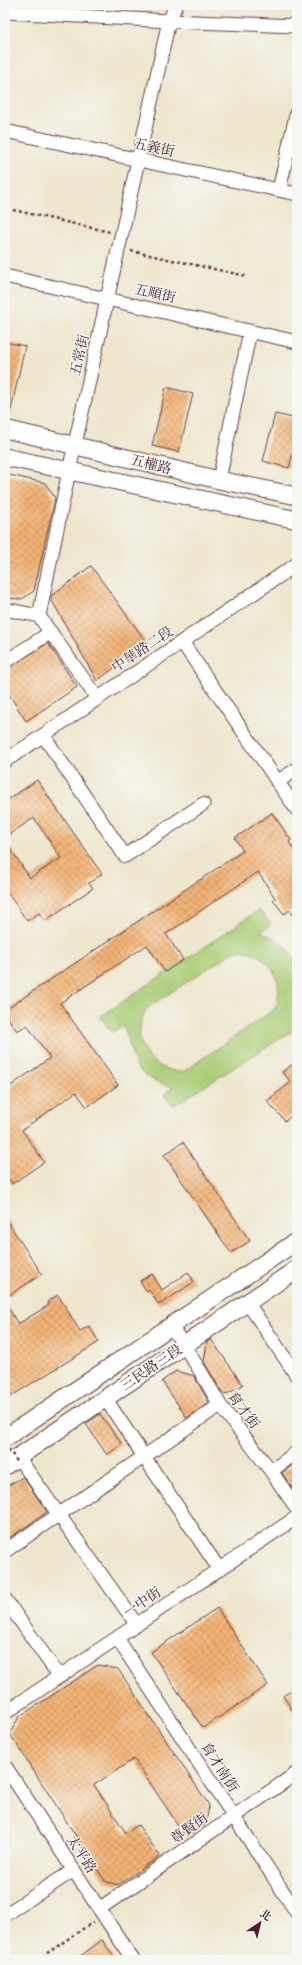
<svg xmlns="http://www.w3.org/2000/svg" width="302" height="1965" font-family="'Sorts Mill Goudy','Noto Serif TC',serif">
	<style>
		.grass { fill: #aacc75; stroke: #7a7650; fill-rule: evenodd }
		.building { fill: url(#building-cross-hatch) }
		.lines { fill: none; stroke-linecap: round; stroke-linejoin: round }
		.minor-casing { stroke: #623d43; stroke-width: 15 }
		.major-casing { stroke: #623d43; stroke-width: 19 }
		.path { stroke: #623d43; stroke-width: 2.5; stroke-dasharray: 3 3; stroke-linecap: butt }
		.minor { stroke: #fff; stroke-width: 13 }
		.major { stroke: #fff; stroke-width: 17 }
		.path-bridge { stroke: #623d43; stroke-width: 2.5; stroke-dasharray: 3 3; stroke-linecap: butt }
		.labels { text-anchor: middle; stroke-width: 3; stroke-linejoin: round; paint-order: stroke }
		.street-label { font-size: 14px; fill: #4a1f2b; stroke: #f6f6f2 }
	</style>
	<defs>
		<pattern id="building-cross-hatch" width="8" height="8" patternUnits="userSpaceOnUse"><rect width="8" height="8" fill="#f2b374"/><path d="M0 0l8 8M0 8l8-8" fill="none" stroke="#c6915f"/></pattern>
	</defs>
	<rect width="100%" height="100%" fill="#f6f6f2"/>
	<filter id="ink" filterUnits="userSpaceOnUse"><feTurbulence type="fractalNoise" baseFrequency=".025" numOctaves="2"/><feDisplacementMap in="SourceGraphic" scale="8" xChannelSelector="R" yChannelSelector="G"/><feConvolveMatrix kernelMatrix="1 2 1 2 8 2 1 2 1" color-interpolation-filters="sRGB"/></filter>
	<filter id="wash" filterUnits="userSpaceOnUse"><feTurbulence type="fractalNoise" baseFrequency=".012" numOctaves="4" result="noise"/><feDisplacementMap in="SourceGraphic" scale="16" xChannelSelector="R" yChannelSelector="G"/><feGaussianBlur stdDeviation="0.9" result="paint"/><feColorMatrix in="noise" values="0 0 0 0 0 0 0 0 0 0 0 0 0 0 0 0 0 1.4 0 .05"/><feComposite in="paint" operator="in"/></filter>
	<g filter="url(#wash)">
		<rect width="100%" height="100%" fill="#ede6cc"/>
		<path class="grass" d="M259,910L271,924L261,932C276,938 290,947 296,964C300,972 297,1016 297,1028L173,1106L164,1095L173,1087C161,1084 142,1077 136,1065C130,1052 130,1038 123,1026L112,1032L100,1017ZM236,950C268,950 287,980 275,1009L183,1072C147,1071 128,1039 147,1008Z"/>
		<g id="blocks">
			<path class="building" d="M5,342L25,346L10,414H5Z
				M166,387L193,394L179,452L152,446Z
				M275,414L297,419V437L289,468L263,461Z
				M5,474L45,483L55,498L34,591L22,599L5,598Z
				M91,566L147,643L97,681L51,599V596Z
				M48,643L77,687L26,721L5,688V670Z
				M37,780L102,874L89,883L93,888L45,921L39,913L27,921L5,889V841L30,878L61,858L34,818L5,837V802Z
				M272,813L291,840L289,842L297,855V921L290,910L284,914L273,900L275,898L258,872L166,934L183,960L165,972L147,945L60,1003L118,1085L87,1107L76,1092L22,1130L44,1162L12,1184L5,1175V1090L50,1058L27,1025L17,1031L5,1014V1010L243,851L235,838Z
				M297,1061V1111L285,1121L267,1101L291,1082L282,1072Z
				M183,1142L250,1241L231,1253L164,1155Z
				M5,1218L42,1274L5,1298Z
				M188,1272L194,1282L159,1305L149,1290L147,1292L140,1281L152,1274L162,1290Z
				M58,1295L80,1331L89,1326L99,1342L5,1400V1302L18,1324L49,1305L47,1302Z
				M211,1339L243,1385L227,1394L225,1393L223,1394L204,1362L207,1342Z
				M176,1371L194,1376L209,1403L187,1418L162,1381Z
				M100,1414L122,1444L107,1455L86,1424Z
				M297,1462V1495L282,1473Z
				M23,1477L47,1512L5,1541V1487Z
				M217,1608L268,1685L203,1728L151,1652Z
				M98,1665L118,1669L209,1805L206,1824L186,1837L134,1759L94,1785L126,1833L138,1825L160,1856L118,1885L105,1881L10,1734L19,1717Z
				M297,1687V1717L283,1696Z
				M102,1940L116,1960H75Z"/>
		</g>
	</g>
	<g filter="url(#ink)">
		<use href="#blocks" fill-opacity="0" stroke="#623d43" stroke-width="1"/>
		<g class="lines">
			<defs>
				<path id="minor" d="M5,12L169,21L297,26
					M5,131L297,194
					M279,190L297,111
					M5,276L297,342
					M219,480L250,331
					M5,609L39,616
					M182,642L297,810
					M5,662L51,632
					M97,698L39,616L69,471L169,21L176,5
					M43,735L125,856L203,804
					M5,761L297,564
					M277,782L297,769
					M247,1302L297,1376
					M171,1326L201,1372L220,1405L271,1471L297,1509
					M105,1398L219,1569
					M18,1457L137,1625
					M271,1471L297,1452
					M5,1551L220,1405
					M5,1599L59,1676
					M117,1638L297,1913
					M5,1713L297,1517
					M5,1766L133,1960
					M99,1909L297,1773
					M5,1915L74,1870"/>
				<path id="major" d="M5,429L219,480L297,496
					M5,457L297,520
					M5,1438L297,1241
					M5,1466L297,1269"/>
			</defs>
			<use href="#minor" class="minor-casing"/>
			<use href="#major" class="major-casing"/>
			<path class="path" d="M13,210L110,232
				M131,251L246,276
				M37,1960L93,1922"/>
			<use href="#minor" class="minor"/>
			<use href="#major" class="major"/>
			<path class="path-bridge" d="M5,1444L19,1464"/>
		</g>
	</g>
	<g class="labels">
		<g class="street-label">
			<text transform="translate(154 147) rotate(12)" y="5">五義街</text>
			<text transform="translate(155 293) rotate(13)" y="5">五順街</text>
			<text transform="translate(79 355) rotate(-77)" y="5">五常街</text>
			<text transform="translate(151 464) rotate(14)" y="5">五權路</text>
			<text transform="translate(142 649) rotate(-34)" y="5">中華路二段</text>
			<text transform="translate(151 1367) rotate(-34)" y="5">三民路三段</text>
			<text transform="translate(244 1410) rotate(53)" y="5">育才街</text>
			<text transform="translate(142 1602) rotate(-34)" y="5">一中街</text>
			<text transform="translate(220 1767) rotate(57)" y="5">育才南街</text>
			<text transform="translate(189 1828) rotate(-35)" y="5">尊賢街</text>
			<text transform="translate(82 1854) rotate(57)" y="5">太平路</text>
		</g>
	</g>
	<rect width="302" height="1965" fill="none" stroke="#f6f6f2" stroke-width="20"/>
	<g transform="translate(260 1923) rotate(35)" stroke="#f6f6f2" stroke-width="3" paint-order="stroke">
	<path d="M0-3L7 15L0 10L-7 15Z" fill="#4a1f2b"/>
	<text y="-6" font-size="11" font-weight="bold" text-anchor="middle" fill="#4a1f2b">北</text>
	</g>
</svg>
